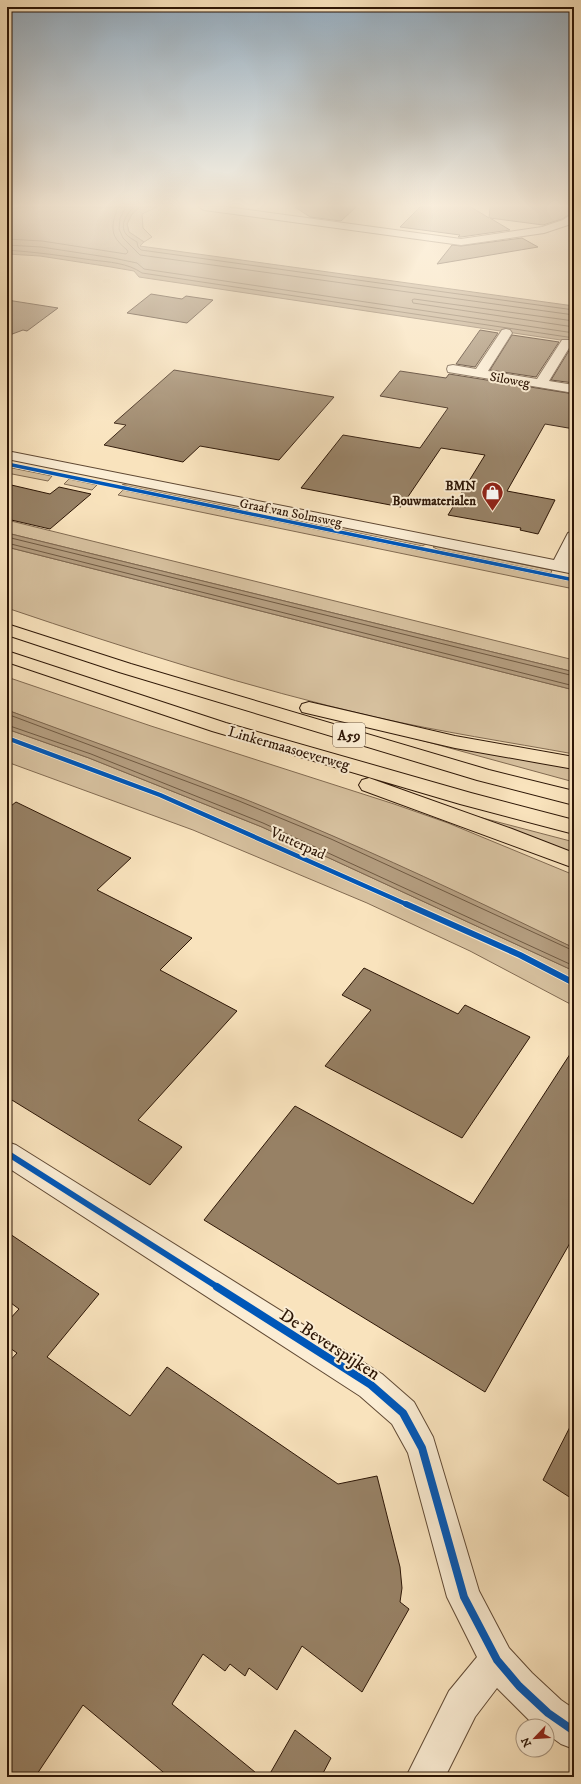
<svg xmlns="http://www.w3.org/2000/svg" width="581" height="1784" font-family="'IM FELL DW Pica',serif">
	<style>
		.green { fill: #d6c09e; stroke: #826b52 }
		.water { fill: #b49d7f; stroke: #7e674f }
		.lines { fill: none; stroke-linecap: round; stroke-linejoin: round }
		.shore { stroke: #705a42; stroke-width: 1 }
		.building { fill: #978165; stroke: #2d1606 }
		.minor-casing { stroke: #604934; stroke-width: 2 }
		.highway-casing { stroke: #2d1606; stroke-width: 2 }
		.minor { fill: #fbedd4; fill-rule: evenodd }
		.highway { fill: #f9e3bd; fill-rule: evenodd }
		.cycleway-far3-casing { stroke: #fbedd4; stroke-width: 5 }
		.cycleway-far2-casing { stroke: #fbedd4; stroke-width: 6 }
		.cycleway-far1-casing { stroke: #fbedd4; stroke-width: 8 }
		.cycleway-casing { stroke: #fbedd4; stroke-width: 10 }
		.cycleway-far3 { stroke: #0057b8; stroke-width: 3.5 }
		.cycleway-far2 { stroke: #0057b8; stroke-width: 4.5 }
		.cycleway-far1 { stroke: #0057b8; stroke-width: 6 }
		.cycleway { stroke: #0057b8; stroke-width: 8 }
		.labels { text-anchor: middle; stroke-width: 4; stroke-linejoin: round; paint-order: stroke }
		.far-street-label { font-size: 13px; fill: #2d1606; stroke: #fbedd4 }
		.far-poi-label { font-size: 13px; font-weight: bold; fill: #2d1606; stroke: #fbedd4; text-anchor: end }
		.shield { fill: #fbedd4; stroke: #6b5644; stroke-width: 1 }
		.shield-label { font-size: 14px; font-weight: bold; fill: #2d1606 }
		.street-label { font-size: 15px; fill: #2d1606; stroke: #fbedd4 }
		.near-street-label { font-size: 18px; fill: #2d1606; stroke: #fbedd4 }
	</style>
	<rect width="100%" height="100%" fill="#f9e3bd"/>
	<filter id="stains"><feTurbulence type="fractalNoise" baseFrequency=".005" numOctaves="4"/><feColorMatrix values="0 0 0 0 .2 0 0 0 0 .09 0 0 0 0 .02 0 0 0 .5 -.17"/></filter>
	<radialGradient id="worn" r=".72"><stop offset=".6" stop-color="#630" stop-opacity="0"/><stop offset="1" stop-color="#630" stop-opacity=".3"/></radialGradient>
	<path class="green" d="M140,207H157L142,214L143,228L152,237L144,242L129,232L127,224L132,214Z
		M7,467L52,476L48,481L7,473Z
		M69,479L97,485L92,490L64,484Z
		M129,483L255,509L250,511L122,485Z
		M123,490L574,582V589L118,495Z
		M289,516L426,544L422,546L284,518Z
		M7,520L574,660V672L7,533Z
		M434,546L552,570L551,573L439,550L433,547Z
		M7,547L574,690V754C508,742 441,732 375,717C250,688 128,649 7,608Z
		M7,677L151,726L394,804L448,823L574,875V948L332,836L241,798L7,710Z
		M7,729L89,758L262,827L574,971V1006L470,951L367,903L193,830L7,762Z
		M402,735L574,768V782Z
		M452,810L574,842V856Z"/>
	<path class="water" d="M19,207H140L132,214L127,224L129,232L144,242L140,246L574,306V342L139,277L134,271L111,267L40,256L7,254V210Z
		M7,533L574,672V690L7,547Z
		M7,710C116,750 226,789 333,836C414,871 494,909 574,948V971L262,827L89,758L7,729Z"/>
	<g class="lines">
		<path class="shore" d="M126,207L120,218L119,229L123,238L140,255L574,315
			M134,207C127,213 119,225 126,234C128,237 134,240 137,242L138,247L141,250L574,310
			M7,239L42,241L126,254L128,252L127,250C124,247 121,245 118,241C109,231 114,218 118,207
			M7,245L41,247L113,258L137,263L144,269L574,333
			M7,250C36,252 64,256 92,260C109,262 128,263 142,273L574,338
			M574,321L414,299L412,300L413,303L574,327
			M7,537L574,676
			M7,543L574,686
			M7,714L239,801L331,839L574,951
			M7,725L91,754L263,823L574,966"/>
	</g>
	<path class="building" d="M295,207H356L341,221L310,217Z
		M420,207H471L489,218L490,207H574V212L562,219L543,225L490,218L510,230L461,237H458L460,235L400,227Z
		M522,238L538,247L437,264L452,245L461,246Z
		M151,294L182,299L186,296L213,300L187,323L127,313Z
		M7,300L58,308L27,331L23,330L7,336Z
		M480,330L498,333L475,367L456,364Z
		M512,335L559,342L536,377L490,370Z
		M573,344L574,383L551,380Z
		M174,370L334,397L279,460L200,446L183,462L104,445L126,425L114,423Z
		M400,371L446,378L449,374L574,394V429L545,424L507,491L555,500L538,534L520,530L521,528L448,515L485,455L441,448L401,507L301,488L343,435L420,448L448,408L380,396Z
		M7,484L50,494L59,487L91,494L50,529L7,519Z
		M16,802L131,858L97,890L192,938L160,970L237,1011L138,1120L182,1147L150,1185L7,1097V809Z
		M364,968L458,1014L465,1005L530,1037L462,1138L325,1066L371,1010L342,995Z
		M574,1048V1236L485,1392L204,1220L295,1106L473,1204Z
		M7,1232L99,1294L47,1357L130,1416L167,1367L338,1484L377,1476L400,1567L402,1588L400,1602L409,1609L362,1692L302,1646L277,1690L249,1668L245,1676L230,1664L225,1671L203,1654L172,1704L261,1777H169L83,1705L35,1777H7V1364L17,1353L7,1346V1322L19,1309L7,1300Z
		M574,1419V1500L543,1480Z
		M295,1730L331,1758L321,1777H268Z"/>
	<g class="lines">
		<defs>
			<path id="minor" d="M199,207H226L461,239L542,227L563,220L574,213V221L571,224L544,233L461,245L204,210Z
				M506,329L510,330L512,333L488,371L537,379L562,340H570L572,343L549,381L574,385V393L448,372L447,369L448,366L453,365L476,369L502,330Z
				M7,451L554,560L568,533L574,531V552L569,563L574,564V574L7,459Z
				M7,1142L16,1145L382,1374L414,1402L433,1437L479,1591L509,1648L532,1673L561,1700L574,1709V1749L561,1744L547,1734V1726H535L497,1688L475,1717L445,1777H406L449,1691L477,1657L447,1597L408,1453L392,1424L360,1396L7,1167Z"/>
			<path id="highway" d="M7,624L131,664L489,770L574,791V805L477,780L119,672L7,635Z
				M7,651L226,723L471,793L574,820V834L460,804L212,731L7,662Z
				M309,702L455,736L574,757V769L455,748L302,712L300,708L302,704Z
				M369,778L512,829L574,853V868L362,790L359,785L362,780Z"/>
		</defs>
		<use href="#minor" class="minor-casing"/>
		<use href="#highway" class="highway-casing"/>
		<use href="#minor" class="minor"/>
		<use href="#highway" class="highway"/>
		<defs>
			<path id="cycleway-far3" d="M7,464L574,580"/>
			<path id="cycleway-far2" d="M7,738L160,795L408,905"/>
			<path id="cycleway-far1" d="M406,904L520,955L574,983
				M7,1153L219,1288"/>
			<path id="cycleway" d="M217,1287L371,1385L403,1413L422,1448L464,1597L497,1660L519,1686L548,1713L574,1731"/>
		</defs>
		<use href="#cycleway-far3" class="cycleway-far3-casing"/>
		<use href="#cycleway-far2" class="cycleway-far2-casing"/>
		<use href="#cycleway-far1" class="cycleway-far1-casing"/>
		<use href="#cycleway" class="cycleway-casing"/>
		<use href="#cycleway-far3" class="cycleway-far3"/>
		<use href="#cycleway-far2" class="cycleway-far2"/>
		<use href="#cycleway-far1" class="cycleway-far1"/>
		<use href="#cycleway" class="cycleway"/>
	</g>
	<linearGradient id="sky" x2="0" y2="1"><stop stop-color="#93abbe"/><stop offset="0.45" stop-color="#fcf2e1"/><stop offset="1" stop-color="#fcf2e1" stop-opacity="0"/></linearGradient>
	<rect width="581" height="457" fill="url(#sky)"/>
	<defs>
		<symbol id="shop-pin" viewBox="-11 -11 22 30"><path d="M0 17L-7.5 6A9.5 9.5 0 1 1 7.5 6Z" fill="#8f2418" stroke="#fbedd4"/><path d="M-5-2.5h2.3a2.7 3.5 0 0 1 5.4 0H5L5.5 6h-11ZM-1.5-2.5h3a1.5 2.3 0 0 0-3 0Z" fill="#fff"/></symbol>
	</defs>
	<g fill-rule="evenodd">
		<use href="#shop-pin" x="480" y="480" width="25" height="34"/>
	</g>
	<g class="labels">
		<g class="far-street-label">
			<text transform="translate(510 379) rotate(10)" y="5">Siloweg</text>
			<text transform="translate(291 512) rotate(11)" y="5">Graaf van Solmsweg</text>
		</g>
		<g class="far-poi-label">
			<text x="476" y="490">BMN<tspan x="476" dy="15">Bouwmaterialen</tspan></text>
		</g>
		<rect class="shield" x="333" y="723" width="32" height="24" rx="3"/>
		<g class="shield-label">
			<text x="349" y="740">A59</text>
		</g>
		<g class="street-label">
			<text transform="translate(289 748) rotate(16)" y="5">Linkermaasoeverweg</text>
			<text transform="translate(298 843) rotate(24)" y="5">Vutterpad</text>
		</g>
		<g class="near-street-label">
			<text transform="translate(330 1344) rotate(33)" y="6">De Beverspijken</text>
		</g>
	</g>
	<rect width="581" height="1784" fill="none" stroke="#f9e3bd" stroke-width="24"/>
	<rect x="8" y="8" width="565" height="1768" fill="none" stroke="#2d1606" stroke-width="2"/>
	<rect x="12" y="12" width="557" height="1760" fill="none" stroke="#2d1606"/>
	<g transform="translate(535 1738) rotate(245)"><circle r="19" fill="#fbedd4" stroke="#a99782"/>
	<path d="M0-3L7 15L0 10L-7 15Z" fill="#8f2418"/>
	<text y="-6" font-size="11" font-weight="bold" text-anchor="middle" fill="#2d1606">N</text>
	</g>
	<rect width="100%" height="100%" filter="url(#stains)"/>
	<rect width="100%" height="100%" fill="url(#worn)"/>
</svg>
